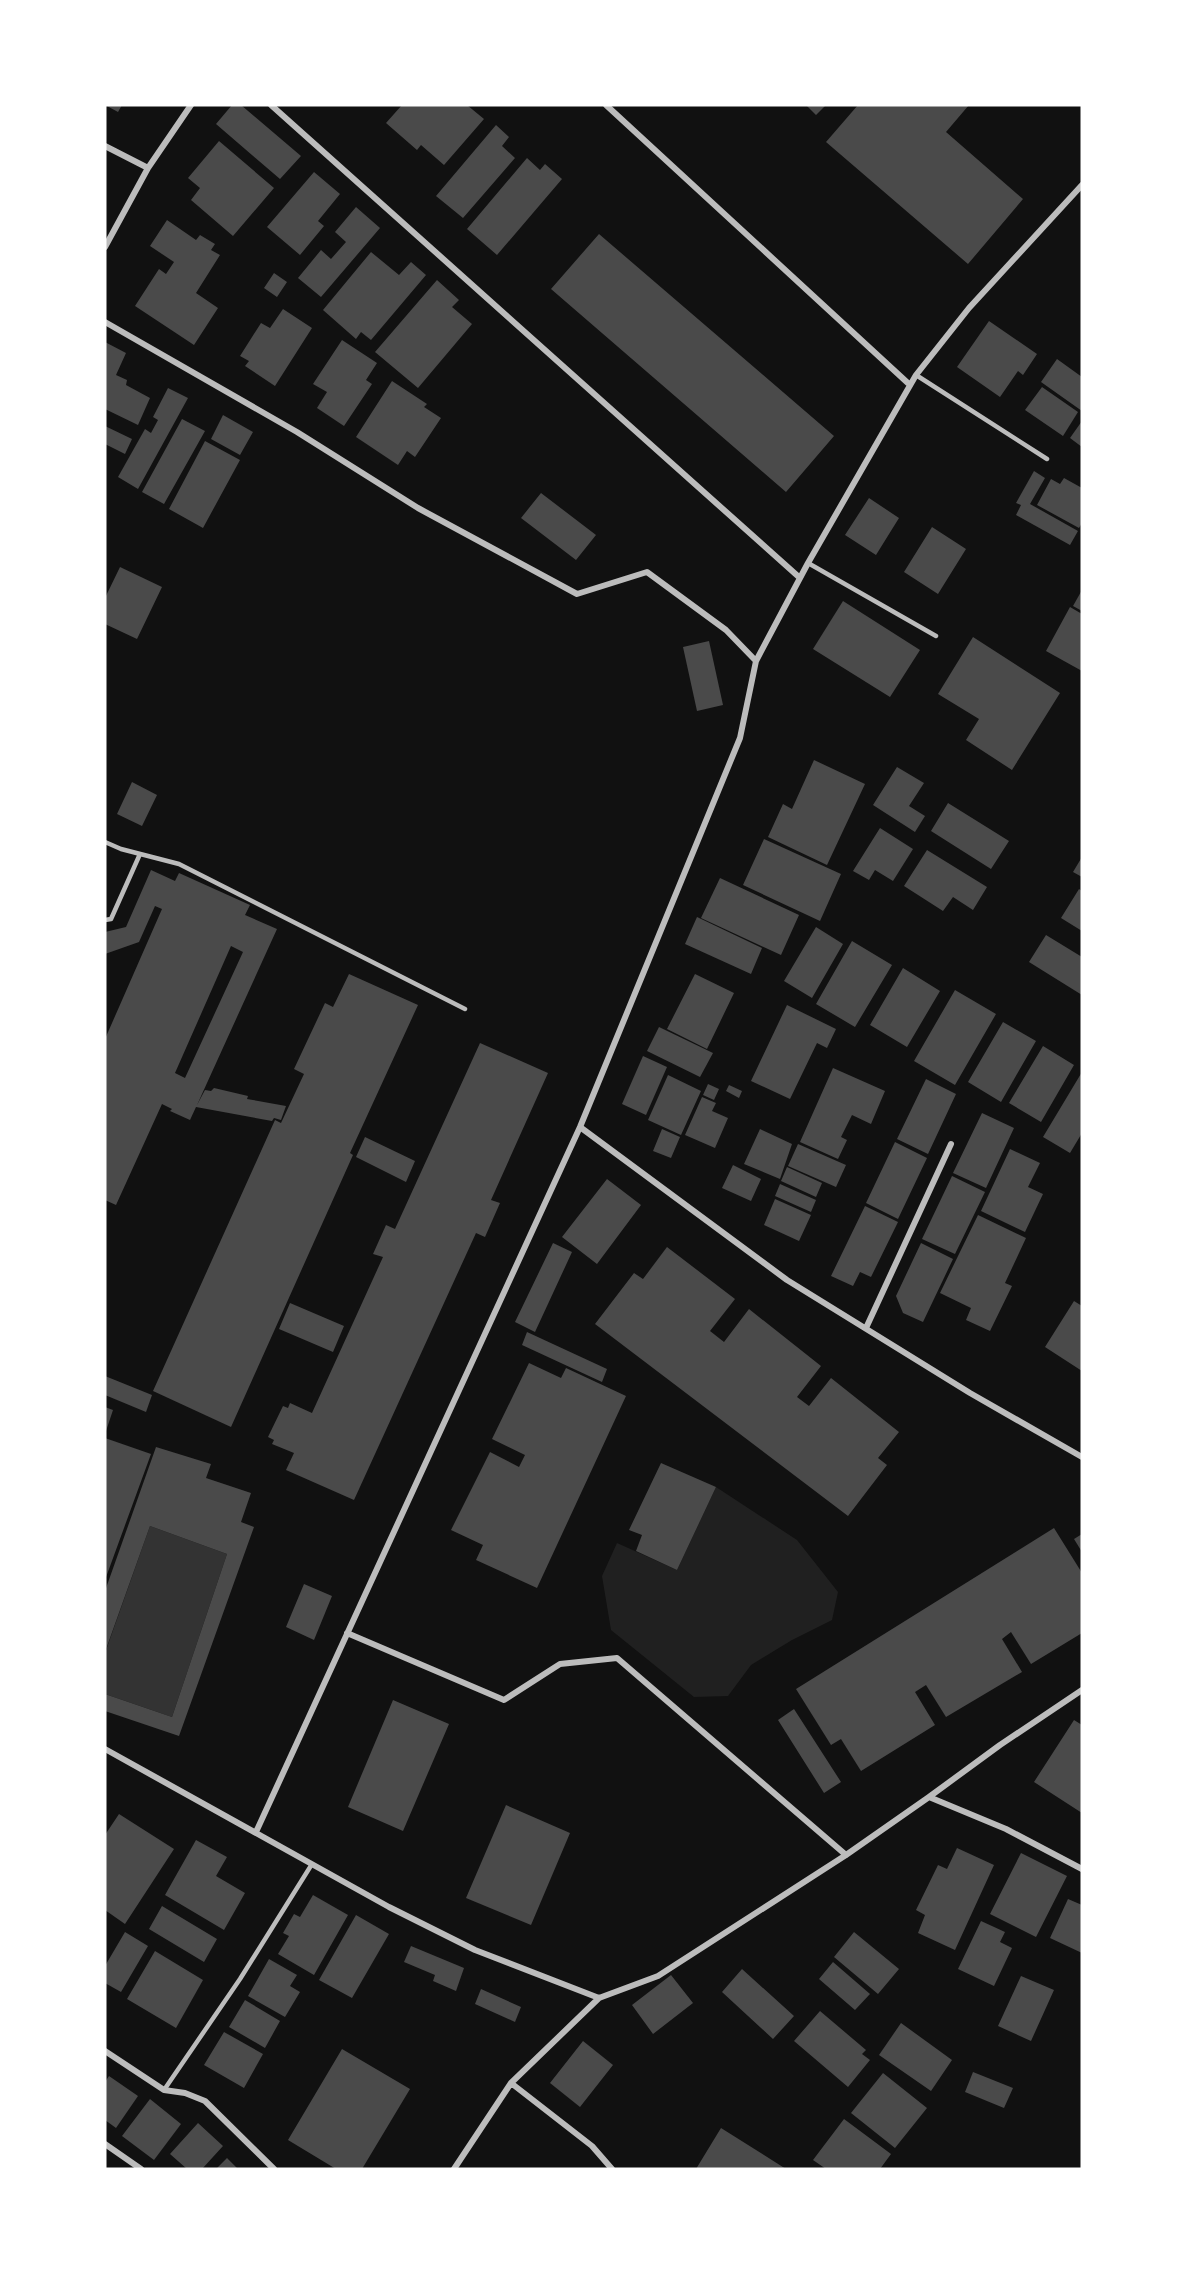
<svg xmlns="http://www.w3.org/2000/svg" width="1187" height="2274" font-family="'Source Serif 4',serif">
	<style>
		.green { fill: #202020 }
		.water { fill: #333 }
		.building { fill: #4a4a4a; fill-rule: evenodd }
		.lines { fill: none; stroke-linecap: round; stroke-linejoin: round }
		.service { stroke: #bcbcbc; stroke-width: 4.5 }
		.minor { stroke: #bcbcbc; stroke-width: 6 }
	</style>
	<rect width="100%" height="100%" fill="#111"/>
	<path class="green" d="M716,1487L797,1540L838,1592L832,1620L792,1640L751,1665L728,1696L694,1697L611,1630L602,1576L617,1543L677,1570Z"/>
	<path class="water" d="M150,1526L227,1554L172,1717L105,1694V1653Z"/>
	<path class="building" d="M105,105H122L118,112Z
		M232,105H241L301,156L280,179L216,124Z
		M402,105H467L484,119L444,165L421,145L417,150L386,123Z
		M806,105H826L816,115Z
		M858,105H969L946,132L1023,199L968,264L826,142Z
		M496,125L509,137L502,146L515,158L463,218L436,196Z
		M219,141L274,188L233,236L191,200L200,188L188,178Z
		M527,158L540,170L545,164L562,179L497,255L467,229Z
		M314,172L340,194L318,221L324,226L300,255L267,227Z
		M356,207L380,228L321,297L298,278L321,250L331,259L346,242L335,232Z
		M167,220L196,240L200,235L215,244L211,250L220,255L196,293L218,308L194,345L135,306L159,269L166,274L174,262L150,246Z
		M599,234L834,436L786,492L551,289Z
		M371,252L399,275L411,262L426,275L371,340L361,332L356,339L323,310Z
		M274,273L287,282L277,297L264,288Z
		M437,280L459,300L452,307L472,324L418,388L375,352Z
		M283,309L312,328L275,386L245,366L249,361L240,356L261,323L270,328Z
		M989,321L1037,354L1023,375L1018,371L1000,397L957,367Z
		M342,340L377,363L366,380L372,384L344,426L317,408L327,392L313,384Z
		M105,342L126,353L116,375L127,380L126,385L150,398L138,425L105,409Z
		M1057,359L1082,377V411L1041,382Z
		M392,381L427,404L424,407L441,418L415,457L407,451L398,465L356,437Z
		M1042,387L1078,412L1063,436L1025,410Z
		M168,388L188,398L138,489L118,477L145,429L151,433L158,420L153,417Z
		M223,415L253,432L240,455L211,439Z
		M182,419L205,431L164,504L142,492Z
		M1082,421V447L1070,438Z
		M105,426L132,439L125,454L105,444Z
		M205,441L240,460L203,528L169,509Z
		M1034,471L1045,478L1030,504L1078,531L1070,545L1016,515L1021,505L1016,503Z
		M1064,478L1082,488V523L1079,528L1037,505L1051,479L1060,484Z
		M541,493L596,535L576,560L521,518Z
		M869,498L899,518L876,555L845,535Z
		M932,527L966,549L938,594L904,572Z
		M120,567L162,587L137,639L105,624V598Z
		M1082,590V611L1073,606Z
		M843,601L920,650L890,697L813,649Z
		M1070,607L1082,614V671L1046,651Z
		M973,637L1060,693L1012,770L966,740L979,719L938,694Z
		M709,641L723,705L697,711L683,647Z
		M814,760L865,784L827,865L768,837L783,804L792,809Z
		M897,767L924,783L909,806L925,816L915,832L873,805Z
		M132,782L157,795L142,826L117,814Z
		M948,803L1009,841L991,869L931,831Z
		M880,828L913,849L893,881L875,870L869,880L853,871Z
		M764,839L841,874L820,921L743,885Z
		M927,850L987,887L973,910L953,897L943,911L904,886Z
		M1082,857V877L1073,872Z
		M151,870L175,881L179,873L250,905L245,915L277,929L197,1105L205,1090L211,1091L214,1088L248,1096L247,1099L286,1106L281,1120L274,1118L272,1121L196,1107L190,1120L170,1111L172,1109L162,1104L116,1205L105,1200V1039L162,909L155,906L139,942L105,954V932L126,927ZM231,946L243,952L185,1078L175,1073Z
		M720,878L799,915L781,955L701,918Z
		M1079,889L1082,891V931L1061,918Z
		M697,917L762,948L751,974L685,944Z
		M816,927L843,944L812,998L784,981Z
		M1046,935L1082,957V995L1029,962Z
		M852,941L892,965L855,1027L816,1004Z
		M903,968L940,991L907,1047L870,1025Z
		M349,974L418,1005L350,1153L353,1155L231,1427L153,1391L275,1120L281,1123L304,1074L294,1069L325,1003L333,1007Z
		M695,974L734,993L707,1049L667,1029Z
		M955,990L996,1014L955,1085L914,1061Z
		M787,1005L836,1029L827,1048L817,1043L790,1099L751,1081Z
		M1003,1022L1036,1041L1001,1102L968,1082Z
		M659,1027L713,1053L700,1077L647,1051Z
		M480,1043L548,1073L491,1200L500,1203L485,1237L476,1233L354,1500L286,1470L294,1453L272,1444L274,1440L268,1437L283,1406L288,1408L290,1403L312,1413L383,1257L373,1254L386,1225L395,1229Z
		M1043,1046L1074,1065L1041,1122L1009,1103Z
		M643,1056L667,1067L646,1115L622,1104Z
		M833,1068L885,1091L871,1124L852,1115L841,1137L847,1140L838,1159L800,1142Z
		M1082,1072V1133L1070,1153L1043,1137Z
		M668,1075L701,1091L681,1135L648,1120Z
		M926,1079L956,1094L928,1154L897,1139Z
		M708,1084L719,1089L714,1100L703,1095Z
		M729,1085L742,1091L739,1098L726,1091Z
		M702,1097L716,1103L712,1111L728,1118L715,1148L685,1135Z
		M982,1113L1014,1128L986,1188L953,1173Z
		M662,1129L680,1137L671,1158L653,1151Z
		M760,1129L792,1144L780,1179L744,1164Z
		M365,1137L415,1161L406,1182L356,1157Z
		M895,1142L927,1158L898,1219L866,1203Z
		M798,1144L846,1165L836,1187L788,1166Z
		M1010,1149L1040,1163L1028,1187L1043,1194L1025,1232L981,1211Z
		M733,1165L761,1179L751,1201L722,1188Z
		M787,1167L822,1183L816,1197L781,1181Z
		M952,1176L985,1192L955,1254L922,1239Z
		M607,1179L641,1205L597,1264L562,1237Z
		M780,1184L816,1200L811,1212L775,1196Z
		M775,1199L811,1215L799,1241L764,1225Z
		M865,1206L898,1222L871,1277L860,1272L853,1286L831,1276Z
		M978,1215L1026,1238L1005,1283L1012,1286L990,1331L966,1320L971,1308L940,1293Z
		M553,1243L572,1252L535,1332L515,1322Z
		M921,1243L953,1259L923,1322L903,1313L896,1296Z
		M667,1247L735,1299L710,1331L724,1342L749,1309L821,1366L797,1397L809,1406L831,1378L899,1432L878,1458L887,1465L848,1516L595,1324L634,1273L643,1279Z
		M1074,1301L1082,1306V1371L1045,1347Z
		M290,1303L344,1326L333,1352L279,1329Z
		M527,1332L607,1369L602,1382L522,1345Z
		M529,1363L561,1378L566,1368L626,1396L537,1588L476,1560L483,1545L451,1530L490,1452L519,1467L525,1455L492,1439Z
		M105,1376L152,1395L146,1412L105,1395Z
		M105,1407L113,1410L105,1434Z
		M105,1438L151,1454L105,1580Z
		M156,1447L211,1464L206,1478L251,1493L241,1522L254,1527L179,1736L105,1711V1694L172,1717L227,1554L150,1526L105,1652V1591Z
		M661,1463L716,1487L677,1570L636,1551L642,1535L629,1530Z
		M1054,1528L1082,1573V1633L1031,1664L1011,1632L1002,1639L1022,1672L946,1717L926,1685L915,1692L935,1725L861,1771L841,1739L831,1745L796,1689Z
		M1082,1534V1552L1074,1539Z
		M304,1584L332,1596L314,1640L286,1627Z
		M393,1700L449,1724L403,1831L348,1807Z
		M794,1709L841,1782L824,1793L778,1720Z
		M1074,1720L1082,1725V1813L1034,1782Z
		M506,1805L570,1833L531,1925L466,1898Z
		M119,1814L174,1849L125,1924L105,1910V1835Z
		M196,1840L227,1857L216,1876L245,1893L224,1930L165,1895Z
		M957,1848L994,1865L955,1950L918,1933L925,1915L916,1910L938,1865L947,1869Z
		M1021,1853L1067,1876L1036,1937L990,1914Z
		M313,1895L348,1915L314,1975L278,1954L289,1936L283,1933L294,1914L300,1917Z
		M1068,1899L1082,1905V1953L1050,1938Z
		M162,1906L217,1939L204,1962L149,1929Z
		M356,1915L389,1934L352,1998L319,1980Z
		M981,1921L1005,1932L1000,1942L1012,1948L994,1986L958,1969Z
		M125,1932L148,1946L121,1992L105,1983V1966Z
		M854,1932L899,1969L878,1994L834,1957Z
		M411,1946L464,1968L456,1991L433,1981L435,1975L404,1962Z
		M155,1951L203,1980L176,2028L127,1999Z
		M269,1959L297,1975L290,1986L300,1992L285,2017L248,1996Z
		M833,1962L870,1994L855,2010L819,1979Z
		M742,1969L794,2016L773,2039L722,1992Z
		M671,1975L693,2003L653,2034L632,2005Z
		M1021,1976L1054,1990L1031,2041L998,2026Z
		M481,1989L521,2007L515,2022L475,2004Z
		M245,2000L280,2021L265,2048L229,2027Z
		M820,2011L866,2050L862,2054L870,2060L848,2087L794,2041Z
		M901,2023L952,2060L931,2091L879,2055Z
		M224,2032L263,2054L244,2088L204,2065Z
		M583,2041L613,2065L580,2107L550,2083Z
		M342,2049L410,2089L362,2169H336L288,2140Z
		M973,2072L1013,2088L1004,2108L965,2092Z
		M883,2073L927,2108L895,2148L851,2113Z
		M109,2076L138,2096L116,2128L105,2120V2082Z
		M150,2099L181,2124L154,2160L122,2136Z
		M844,2119L891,2154L880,2169H826L813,2160Z
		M198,2123L223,2146L202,2169H187L170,2154Z
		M721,2128L786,2169H696Z
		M227,2158L238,2169H216Z"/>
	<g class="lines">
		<path class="service" d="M916,375L1047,459
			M808,563L936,636
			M105,842L121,849L179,864L465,1009
			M105,920L111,919L140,854
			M164,2090L240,1979L312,1864"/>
		<path class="minor" d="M271,105L800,578
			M606,105L910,385
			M105,146L148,168
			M105,247L148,168L191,105
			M105,322L297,432L418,508L577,594L647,572L726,630L756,661
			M580,1127L787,1280L970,1393L1082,1457
			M866,1328L951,1144
			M347,1633L504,1700L560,1664L617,1658L846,1855
			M105,1749L389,1907L475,1950L599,1998L658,1976L846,1855L929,1797L1006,1829L1082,1869
			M929,1797L1000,1745L1082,1690
			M256,1832L580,1127L740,738L756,661L808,563L916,375L969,308L1082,185
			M105,2051L164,2090L185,2093L205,2101L274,2169
			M511,2083L592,2146L612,2169
			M105,2144L141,2169
			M454,2169L511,2083L599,1998"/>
	</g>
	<rect width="1187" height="2274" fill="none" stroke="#ffffff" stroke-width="213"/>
</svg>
